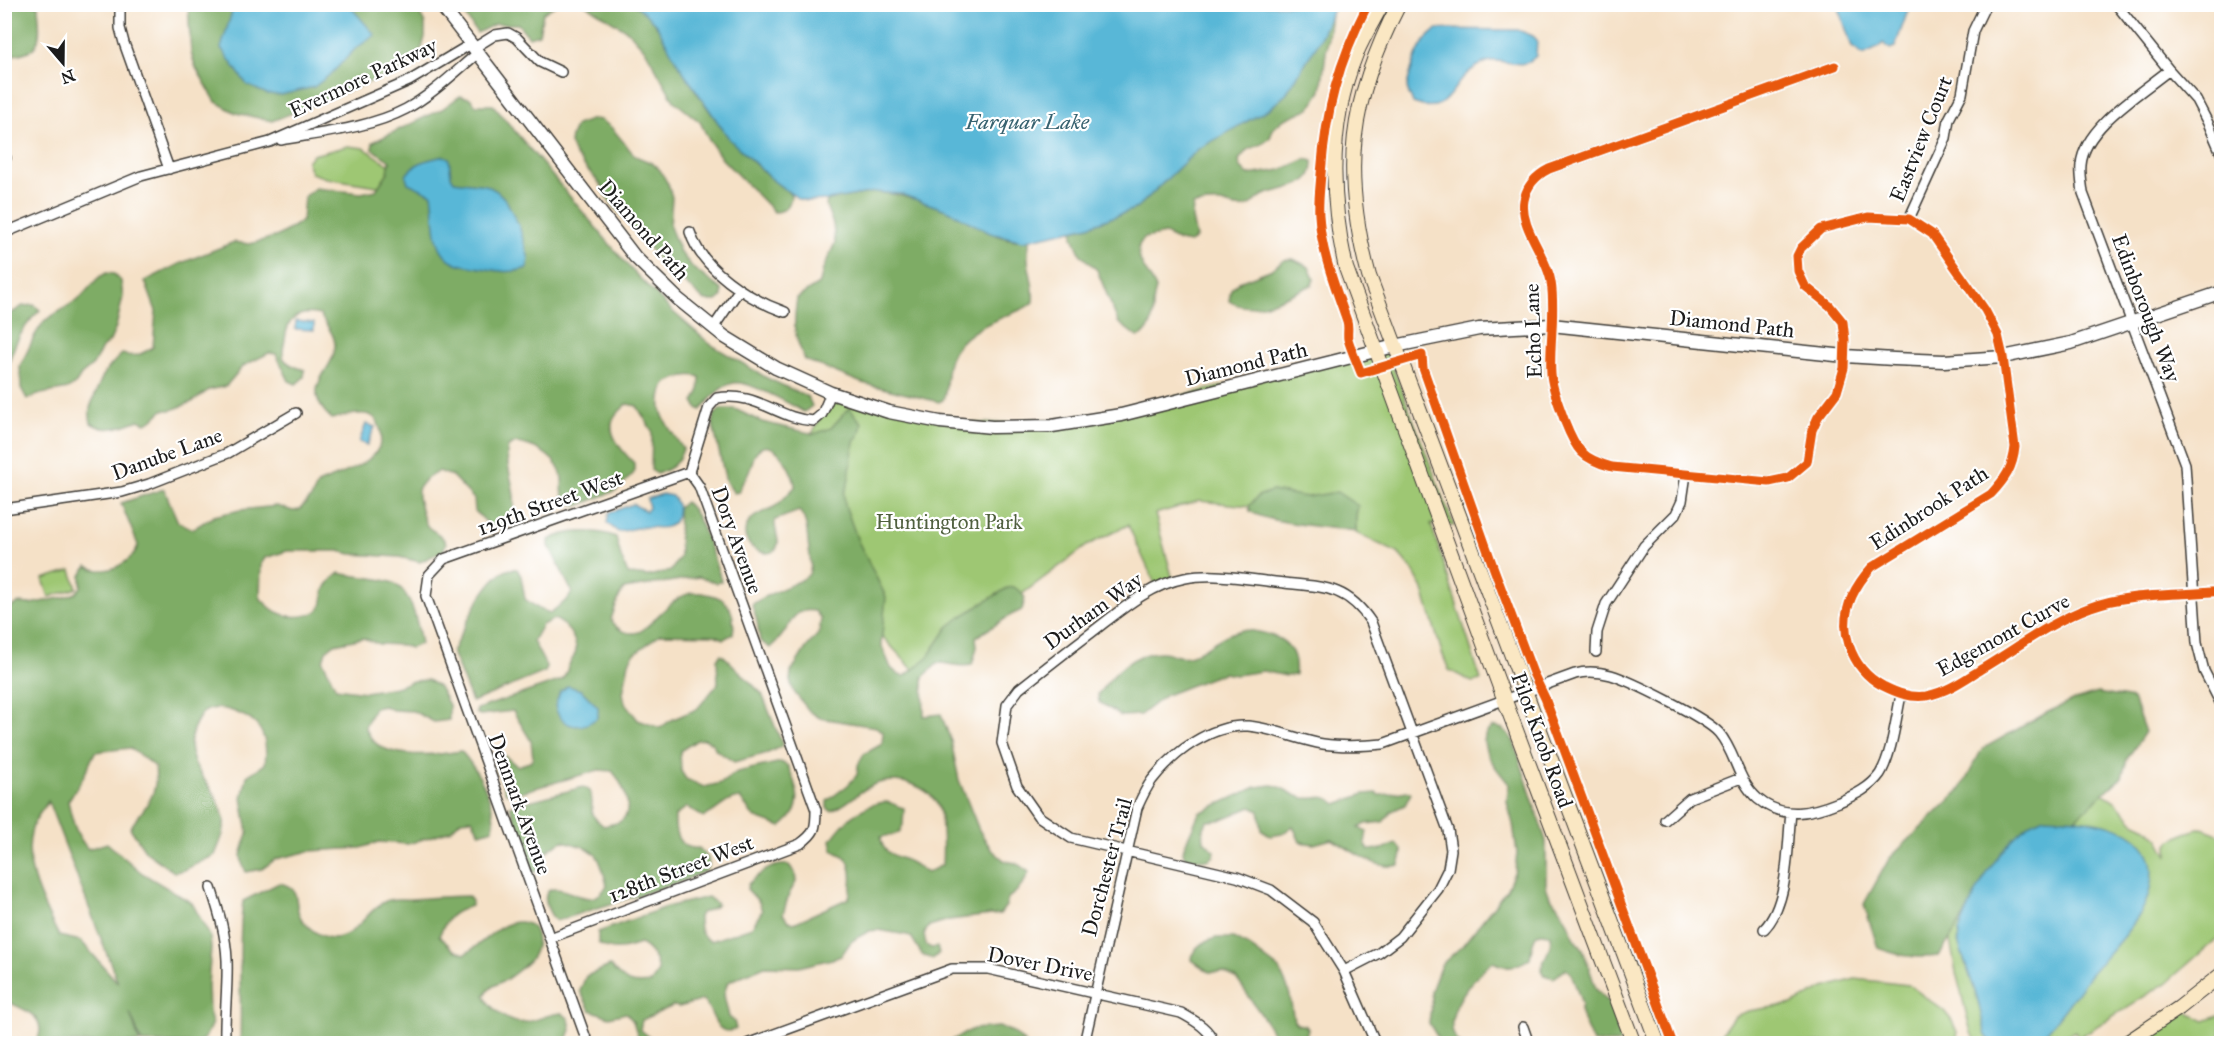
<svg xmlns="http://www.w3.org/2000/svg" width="2226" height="1048" font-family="'IM FELL Great Primer',serif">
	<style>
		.green { fill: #9ec773; stroke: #5d7248; stroke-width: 1.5 }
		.forest { fill: #7eac65; stroke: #4d6440; stroke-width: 1.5; fill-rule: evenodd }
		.water { fill: #59b7d7; stroke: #3a6a7a; stroke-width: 1.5 }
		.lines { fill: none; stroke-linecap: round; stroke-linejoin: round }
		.minor-casing { stroke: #3d3a36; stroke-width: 12 }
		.tertiary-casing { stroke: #3d3a36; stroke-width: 15 }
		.secondary-casing { stroke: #3d3a36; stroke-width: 16 }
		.minor { stroke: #fff; stroke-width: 9 }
		.tertiary { stroke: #fff; stroke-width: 12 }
		.secondary { stroke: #fae7c3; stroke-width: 14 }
		.cycleway-casing { stroke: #fff; stroke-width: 13 }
		.cycleway { stroke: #e8590c; stroke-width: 9 }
		.labels { text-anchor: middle; stroke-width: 4.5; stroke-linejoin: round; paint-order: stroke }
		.street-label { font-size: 21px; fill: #1c1c1c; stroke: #fff }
		.park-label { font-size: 21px; fill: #50603f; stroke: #fff }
		.water-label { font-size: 22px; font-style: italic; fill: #376270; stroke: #fff }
	</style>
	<rect width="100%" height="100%" fill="#fff"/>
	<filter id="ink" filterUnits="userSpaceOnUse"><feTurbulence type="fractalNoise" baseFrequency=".0167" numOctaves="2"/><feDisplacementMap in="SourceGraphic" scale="12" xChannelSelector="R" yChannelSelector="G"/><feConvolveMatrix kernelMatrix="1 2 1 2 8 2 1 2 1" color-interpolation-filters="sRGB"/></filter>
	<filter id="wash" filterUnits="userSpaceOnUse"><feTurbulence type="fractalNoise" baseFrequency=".008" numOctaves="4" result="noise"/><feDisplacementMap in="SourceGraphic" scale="24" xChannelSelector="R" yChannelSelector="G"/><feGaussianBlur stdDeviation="1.35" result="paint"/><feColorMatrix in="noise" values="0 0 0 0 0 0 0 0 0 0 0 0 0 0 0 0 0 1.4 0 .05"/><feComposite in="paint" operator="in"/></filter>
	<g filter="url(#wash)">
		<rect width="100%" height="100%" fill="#f5e1c7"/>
		<path class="green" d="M348,146L364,148L391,166L396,189L326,178L311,173L307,161L313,155Z
			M1386,349L1454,526L1431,524L1481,680L1472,682L1449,670L1442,653L1422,587L1412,569L1398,553L1356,533L1355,516L1199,501L1155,514L1173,580L1156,586L1128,525L1088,545L916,673L880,634L810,438L832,394L971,423L1064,422Z
			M71,570L77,588L49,597L43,579Z
			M2101,792L2115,801L2134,822L2147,828L2159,839L2168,856V845L2172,840L2186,833L2202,828L2221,835V935L2166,983L2078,1038L2075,1031L2051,1043H1978L1971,1033L1956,972L1948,930L1951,921Z
			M1855,979L1909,985L1944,1011L1952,1021L1957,1032L1958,1043H1720L1719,1037L1734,1016L1748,1011L1793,1004L1824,988Z
			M2176,1007L2205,1021L2221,1015V1043L2120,1044Z"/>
		<path class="forest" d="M4,5H38C38,18 45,44 29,51C22,54 12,55 5,57Z
			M188,5H415L425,24V37L422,48L402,69L272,121L236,113L216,102L196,68L191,53Z
			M458,5H556L543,13L539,34L529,37L518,24H495L477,33Z
			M586,5H635C657,18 666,43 679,64C709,114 743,160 791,194C791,204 786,212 774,212L722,159L709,140L700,122L674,101L646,51L628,31Z
			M1331,14L1321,91L1310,108L1283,120L1273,129L1270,138L1262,144L1247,150L1239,160L1240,167L1248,175L1281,170L1306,159L1313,161C1315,189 1284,187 1264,195C1257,198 1253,206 1245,207C1236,209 1229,205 1221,203C1212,202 1202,204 1193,205L1192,218L1196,238L1190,243L1179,241L1165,234L1144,238L1139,245C1136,263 1149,273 1156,289C1149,308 1159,321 1142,336L1137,337L1118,322L1097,270L1081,255L1073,237V230L1089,226L1137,208L1198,149L1269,109L1285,95L1318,43Z
			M460,96L470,98L476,105H493L629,267L671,310L710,344L767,378L808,397L812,406L804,412C790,404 748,380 734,383C719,386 710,400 701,410L696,407L694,402L699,392L700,377C687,373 678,378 666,383C652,411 668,425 683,449C678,464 672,468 657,474L651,470L652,431L637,406L627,404C623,408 617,413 614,418C605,433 624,453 634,463V473L617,490L578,506C553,497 567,488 560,471C552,454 533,445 516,443L508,447C502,476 535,515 492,528L475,511L474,499L452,476L439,471C420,482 413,486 421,509C423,515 424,522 428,527C435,533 442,534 446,543L443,551L420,562L399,557L351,554L339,551H287L265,558L261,564L260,598C266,604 271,610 279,613C290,618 315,619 322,605C324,601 323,595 324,591C327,583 333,578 339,573C356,577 375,577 391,582C412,590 418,625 421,644L410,648L402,645L379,644L363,638L335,644L326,651L323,661L336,688L365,692L396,687L413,681L428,680L439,687L449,705V720L434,722L413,711L393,710L384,706L374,708L365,727C367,731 369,736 372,739C387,760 439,755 461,751C477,769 498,805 493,829L480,833L472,819L461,820L451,830L408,844L378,842L361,848L310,851L276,859L262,869L246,872L242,863L241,855L248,833L242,798L247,776L265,764C269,734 259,719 229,710C220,707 206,707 200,716C170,763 218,780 224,820C226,832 219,844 215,855L184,870L174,872L146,852L130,828C145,806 159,796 155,767L130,748L95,752L83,778L68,801C72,819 75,834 88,849L107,843L142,873L192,903L210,936L211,948L208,985L209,1011L212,1023L205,1038L197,1043H142L130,1013L140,1043H36C50,1017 24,1009 5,1001V610L18,603L30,604L65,597L76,593L81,587V576L87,566C104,577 133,564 138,545L121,503L164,489L178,522L193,529L214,516L240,510L277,506L293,511L299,510L311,498L318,484C336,475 362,469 376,452C385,441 382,415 365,414C357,413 339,417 332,419C293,384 342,370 334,339C332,331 324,322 320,315C298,310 287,318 285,340C284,346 281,353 284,359C288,365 298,368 305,370L304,377L296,384L289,381L276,354L269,353L243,366L226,386L209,390L192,402L172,410H163L152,420L146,423L139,420C122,426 108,434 91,423C88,408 90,408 95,395C103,373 105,370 122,354C135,358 142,354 153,347L156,311L145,281L179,264L234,242L250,244L278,236L302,221L304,197L315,188L361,193L376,190L388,172L390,161L372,149L373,142L442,109ZM48,801L118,983L81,941L59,936C42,903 18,858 35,821C39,814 44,808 48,801Z
			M593,119L601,120L612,128L635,156L652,163L660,170L668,184L672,197L670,227L680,252L694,269L722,290V297L717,301H705L658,259L608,199L601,185L575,155L570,143L571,136L576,125Z
			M875,192C901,194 923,200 947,210C973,221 1000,244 1030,240C1023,267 1036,278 1033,302C1026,309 1017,311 1008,315C986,324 959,335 950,359C945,372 948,387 943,400L939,402L862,383L805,360C793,334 793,325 797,298L820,283L823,269L835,243L833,224L826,206L827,200Z
			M1293,259L1309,267L1314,279L1312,285C1288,295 1253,317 1229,301L1231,289L1239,282L1270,270L1284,260Z
			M106,273L114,274L121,281L123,297L116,327L110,341L102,348L93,365L81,375L76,383L68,389L41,394L27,399L21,388L20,367L35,335L44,321L79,299L98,278Z
			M23,306L34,305L40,310C18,331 7,358 5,388V317Z
			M849,408L862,423L860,433L854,442L848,484L844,493L845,505L858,541L886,597L881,644L891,668L899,675L905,676L927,658L948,627L962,616L1007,588L1014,587L1021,592L1025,598L1022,610L1011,615L976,637L977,647L972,665C960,668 949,663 938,663L923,677L924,716L941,714L951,741L959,780L979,830L991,849L1005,861L1016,863L1029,872C1024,884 1019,891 1008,898L1006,906L1000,914L949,920L929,926L924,934L926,945L931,948L937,947L939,953L933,959L922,955L912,938L907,935L878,930L869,931L855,939L850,943L841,956L836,958L799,967L765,966L732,980L727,984L724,995L729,1017L734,1021L736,1029C714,1039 714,1010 703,1000L679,1007L673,1006L642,1020L640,1029L655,1043H640L633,1021L626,1013L609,1017L590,1010L580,991L586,976L610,966C626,982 628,986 651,983L658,971C656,959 651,949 640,944C625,949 612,953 598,943V932L666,907L708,897L717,904L715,907L701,913L699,917C699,928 700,937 711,941L752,927L762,911L759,902L747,889L748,884C760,873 772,863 789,865L795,873L796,882L789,894L783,914L788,921L794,923L849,898C852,885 854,869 846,858C842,854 837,854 833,850L831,840C843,822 862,804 885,802C891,801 897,807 904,808L903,825L899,833L881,837C881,854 897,856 910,862C916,865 921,869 927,873L942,865C943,851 943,822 939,809C931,785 897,776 875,784C859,790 848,805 831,811L827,808V801L848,785L857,775L858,765L864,754L882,744L883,732L876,727L820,718L810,712L794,692L790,681L791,672L806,648L819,633L821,619L815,611C793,608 794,619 783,634C780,639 774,643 770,648L760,641L757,621L752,605C763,594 805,582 809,574C813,566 809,551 808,542C807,532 807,519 799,511L775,520C774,528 778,536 778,543C776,566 730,545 750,521C756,513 766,512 774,507C782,502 788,493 795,487C795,474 775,435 758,450C752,456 753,464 749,471C746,479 740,484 739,492L734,493L726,482L713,425L714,415L721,409H735L762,422L814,434L831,428Z
			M1272,491L1307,497L1337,492L1358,506L1356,516V531C1333,528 1265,523 1250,511L1249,506L1258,496Z
			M685,502C700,511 712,556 719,573L721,581L717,583L699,577L624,589L619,597L611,619C617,632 634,638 645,628C664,612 679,587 706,594C712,595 719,597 723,600C734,609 735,621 733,634L724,639L714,635L660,634L633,655L629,662L623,693L625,703L638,720L660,728L671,720L697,709L718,684L717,659L721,654L725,657L762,694L783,746L768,753L734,762L716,750L713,744L705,739L697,740L680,751L681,771L686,779L704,787L721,783L737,772L781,762L788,766C799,791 805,808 781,827L754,817L740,798C724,799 718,812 703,817L687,807L675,816C674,833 678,850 699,848L708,858L709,865L706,871L678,883L556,921C548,914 537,888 556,889C572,889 593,911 607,885C597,849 598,851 563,841C557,844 550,847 546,853C541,861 544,869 533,873L510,806L583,787L590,791C596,807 584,812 604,826C609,824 618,824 622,820C635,808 621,781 612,771L599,770L514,794L506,793L494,763L500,756H505L517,766L530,762L533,758L531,741L513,711L480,715L476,713L477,709L562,680C566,675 566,673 568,667C570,662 576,655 576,650C576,637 565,623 554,619L542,625L533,641L547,668L545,672L472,702L452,652C463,632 490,563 517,569L521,576L525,599L539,609L550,613L568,599L572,592L549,546V540C566,530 598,529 616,537L621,557L628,574L648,576L671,571L680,556L678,508Z
			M1242,630C1271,632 1299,639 1295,675L1286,676L1263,671L1236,675L1223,673L1166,695L1140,715L1121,716L1099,702L1098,694C1114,673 1133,652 1161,652C1171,652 1178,659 1188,656C1202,653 1212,642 1225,636C1230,633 1237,632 1242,630Z
			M2097,693L2133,699L2145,732L2127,759L2122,777L2076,818L2033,842L1969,909L1939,956C1916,959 1899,956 1878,948L1864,904L1889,859L1961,789L1982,749L2048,712L2072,701Z
			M1493,727C1505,727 1508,733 1514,742L1546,841V886L1550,897L1555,902L1565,917L1577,943L1583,949L1596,989L1609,1002L1614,1015L1621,1043H1593L1583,1020L1580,1010L1582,1004L1571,973L1566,969L1554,978L1544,975L1541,970C1543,959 1553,947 1551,936C1532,925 1533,946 1530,958C1518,967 1506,969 1493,962C1474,974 1435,1022 1460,1043H1441L1429,1023L1432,1001L1431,991L1441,965L1462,946L1493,907L1507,889L1515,870L1517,853L1513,824L1507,802L1509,784C1498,771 1470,740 1493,727Z
			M1272,785C1285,787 1292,796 1304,798C1320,800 1322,792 1337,804L1364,794L1377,793L1378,795H1382L1407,791L1411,793L1405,805L1392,811L1383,822L1366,824L1359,828L1367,831L1365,843L1369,850L1382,849L1396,844L1402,849V855L1399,865C1378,872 1350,849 1332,839L1314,844L1300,842L1293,826L1282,834L1270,836L1262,831L1259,811L1251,807L1220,820L1207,821L1203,831L1204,841L1215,851L1214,856L1208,860L1185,858L1183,852L1184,847L1199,813L1256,787Z
			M279,883C301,887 294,900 299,914C304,926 319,937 332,938C355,939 366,911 384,902C392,897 403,900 412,899C430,898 449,896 468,896L472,901L471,906C451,913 448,916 439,936L454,950L465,954C482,945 499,921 520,922C541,923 540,949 529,961C523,967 514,974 507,979C498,984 491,985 485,995C487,1004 492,1007 499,1013C523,1034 538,1014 562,1013L569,1019L571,1030L567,1040L543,1044L240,1043C242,996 237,948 243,901Z
			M1216,938H1233L1247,945L1279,969L1289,991L1294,1021L1297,1024L1306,1026L1308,1029L1304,1043H1278L1265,1020L1236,978L1223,972H1209L1192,960C1192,946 1205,942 1216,938Z
			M999,1027L1013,1032L1025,1043H947L973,1029Z"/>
		<path class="water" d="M234,5H349L375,35L355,49L332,73L314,87L281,95L267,94L247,85L221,48Z
			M636,5H635H1335L1318,43L1296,78L1285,95L1269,109L1198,149L1137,208L1089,226L1023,241L990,233L949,211L900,194L875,192L828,200L806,201L799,199L775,182L730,140L678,64L656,24Z
			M1838,5V4L1910,5L1895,47L1890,49L1883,43L1878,48L1863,55L1852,47Z
			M1438,29L1518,30L1533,36L1537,40L1536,56C1518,75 1501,52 1480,65C1476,67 1471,70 1468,73C1448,90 1448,116 1413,103L1408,92L1407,86C1411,68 1420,38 1438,29Z
			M444,156L449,158L451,176L454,181L486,185L497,191L506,200L519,226L529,259L527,268C511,274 497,271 481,268C472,266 462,266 454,262C430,250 436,215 432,194L408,183L406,176C413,162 429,160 444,156Z
			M296,321L314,323V330L295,329Z
			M366,424L375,427L367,445L359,442Z
			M662,494L672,496C677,502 678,506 677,514C674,531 659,528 647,527C638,526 627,531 618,532L607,523L609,513L633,504L646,511L649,508L647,499Z
			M568,686L581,690L598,707V717C582,731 561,729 555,706L560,692Z
			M2044,817C2081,818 2150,822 2152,870C2152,885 2148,901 2140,914C2126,936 2107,955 2090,975C2072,998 2057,1023 2036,1043H1993L1986,1036L1977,997L1958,942L1959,932C1972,895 2005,831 2044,817Z"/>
	</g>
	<g filter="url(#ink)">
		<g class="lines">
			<defs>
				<path id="minor" d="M120,4V28L124,43L169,169
					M2116,4L2169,70L2196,100L2209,125L2222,155
					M474,48L495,35L508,33L517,38L540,62L561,72
					M1835,66L1549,169C1537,175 1527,185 1524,200C1519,228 1547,255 1551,282C1556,312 1549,344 1551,374C1552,390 1560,407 1565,422C1576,450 1582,459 1612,467L1769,482L1788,478L1807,462L1812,430L1818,417L1837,392L1844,368L1845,340L1843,322L1830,306L1805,286L1798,271L1797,256L1801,248L1821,229L1868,217L1909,219L1932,234L1985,310L1998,335L2003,357L2015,447C2013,468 2005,479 1991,494L1872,567C1852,589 1839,615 1849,645C1855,663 1866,677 1883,686C1897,693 1910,698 1926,696C1948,692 1965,679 1983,668C2018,647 2052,621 2091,607C2131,592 2179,596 2222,591
					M2169,70C2141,93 2084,127 2081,165C2080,174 2082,184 2083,193L2185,464L2197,643L2204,671L2222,706
					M281,140C320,133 370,128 406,109C432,95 455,72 478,53
					M4,158H6
					M1909,219L1946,138L1949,119L1962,94L1973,31L1986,4
					M690,232C701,269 750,300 785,312
					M4,233L141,176L270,142L409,81L471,44
					M713,328L739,290
					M4,509L122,492L149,484L228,453L296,413
					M1596,652L1597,632L1606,604L1644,546L1676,514L1682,501L1686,474
					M1665,820L1690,798L1741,778
					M211,888C219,912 226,935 227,960C228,988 224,1016 225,1044
					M1764,929C1789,904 1787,847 1791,813
					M550,938L800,844C815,833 816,829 816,810L699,486L689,472L709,407L717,398C757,391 777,419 814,421L822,414L831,393
					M1344,971L1379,953L1400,937L1438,889L1448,869L1451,850L1448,830L1371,622C1347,586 1324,587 1284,583C1252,580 1216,572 1185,578C1148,585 1120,611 1091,633C1067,651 1043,670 1019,689L1007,705L1002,743L1017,786L1038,816L1071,838L1237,877L1271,890L1313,922L1344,971L1376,1044
					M1523,1027L1529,1044
					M588,1044L426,596L429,575L444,559L689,472
					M747,1044L952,969H988L1181,1013C1195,1021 1209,1028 1215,1044
					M1084,1044L1137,808C1141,799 1146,788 1152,780C1174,752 1211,724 1248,726C1273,728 1298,740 1323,744C1344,747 1362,746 1383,744L1575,674C1586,671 1600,672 1611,675C1631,681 1706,718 1719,733C1736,753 1737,781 1758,799C1783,820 1812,813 1839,802C1855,795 1870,788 1880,774C1892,754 1896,718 1901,695"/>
				<path id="tertiary" d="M440,4L635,257L678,299L725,337L776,368L831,393L889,412L940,422L992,427L1052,426L1121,415L1395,346L1479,329L1551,325L1845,356L1894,359L1944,361L2003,357L2071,343L2222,292"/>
				<path id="secondary" d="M1382,4C1373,21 1363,37 1356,54C1328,123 1330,197 1346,268L1505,701L1634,1044
					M1399,4C1349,101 1341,171 1369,276L1658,1044
					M2125,1044L2179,1008L2222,974"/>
			</defs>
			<use href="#minor" class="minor-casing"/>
			<use href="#tertiary" class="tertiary-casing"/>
			<use href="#secondary" class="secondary-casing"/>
			<use href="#minor" class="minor"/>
			<use href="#tertiary" class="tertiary"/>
			<use href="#secondary" class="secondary"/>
			<defs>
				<path id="cycleway" d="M1368,4C1338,63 1326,109 1321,174C1320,188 1318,202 1319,215C1321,252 1335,286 1347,321C1349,327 1347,333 1348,339C1351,350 1357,362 1361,373L1422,355L1423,368L1494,569L1533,673L1545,698L1673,1044
					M1835,66L1549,169C1537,175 1527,185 1524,200C1519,228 1547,255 1551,282C1556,312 1549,344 1551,374C1552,390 1560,407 1565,422C1576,450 1582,459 1612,467L1769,482L1788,478L1807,462L1812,430L1818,417L1837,392L1844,368L1845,340L1843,322L1830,306L1805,286L1798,271L1797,256L1801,248L1821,229L1868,217L1909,219L1932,234L1985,310L1998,335L2003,357L2015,447C2013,468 2005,479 1991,494L1872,567C1852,589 1839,615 1849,645C1855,663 1866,677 1883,686C1897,693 1910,698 1926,696C1948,692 1965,679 1983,668C2018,647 2052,621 2091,607C2131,592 2179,596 2222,591"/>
			</defs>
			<use href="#cycleway" class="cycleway-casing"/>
			<use href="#cycleway" class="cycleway"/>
		</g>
	</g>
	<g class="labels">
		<g class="street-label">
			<text transform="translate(363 78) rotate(-25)" y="7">Evermore Parkway</text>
			<text transform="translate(1921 139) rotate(-68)" y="7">Eastview Court</text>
			<text transform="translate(644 230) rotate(49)" y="7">Diamond Path</text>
			<text transform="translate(2146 308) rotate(69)" y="7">Edinborough Way</text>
			<text transform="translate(1732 324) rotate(6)" y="7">Diamond Path</text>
			<text transform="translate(1533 331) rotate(-92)" y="7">Echo Lane</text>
			<text transform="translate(1246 364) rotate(-14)" y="7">Diamond Path</text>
			<text transform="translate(167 454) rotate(-20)" y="7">Danube Lane</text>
			<text transform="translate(550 503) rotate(-20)" y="7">129th Street West</text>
			<text transform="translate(1929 508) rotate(-33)" y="7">Edinbrook Path</text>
			<text transform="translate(737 540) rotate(70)" y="7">Dory Avenue</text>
			<text transform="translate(1093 611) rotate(-36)" y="7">Durham Way</text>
			<text transform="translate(2003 635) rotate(-29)" y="7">Edgemont Curve</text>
			<text transform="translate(1542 740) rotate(70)" y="7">Pilot Knob Road</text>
			<text transform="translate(520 804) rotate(70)" y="7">Denmark Avenue</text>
			<text transform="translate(1107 867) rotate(-75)" y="7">Dorchester Trail</text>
			<text transform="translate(681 869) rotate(-21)" y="7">128th Street West</text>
			<text transform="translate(1040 964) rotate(11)" y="7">Dover Drive</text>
		</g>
		<g class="park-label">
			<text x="949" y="529">Huntington Park</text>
		</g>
		<g class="water-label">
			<text x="1027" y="129">Farquar Lake</text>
		</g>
	</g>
	<rect width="2226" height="1048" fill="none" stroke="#fff" stroke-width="24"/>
	<g transform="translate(63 63) rotate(160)" stroke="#ffffff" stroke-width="4.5" paint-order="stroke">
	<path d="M0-4.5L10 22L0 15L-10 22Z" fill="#1c1c1c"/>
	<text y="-9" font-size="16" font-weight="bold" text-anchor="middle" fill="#1c1c1c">N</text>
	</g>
</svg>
